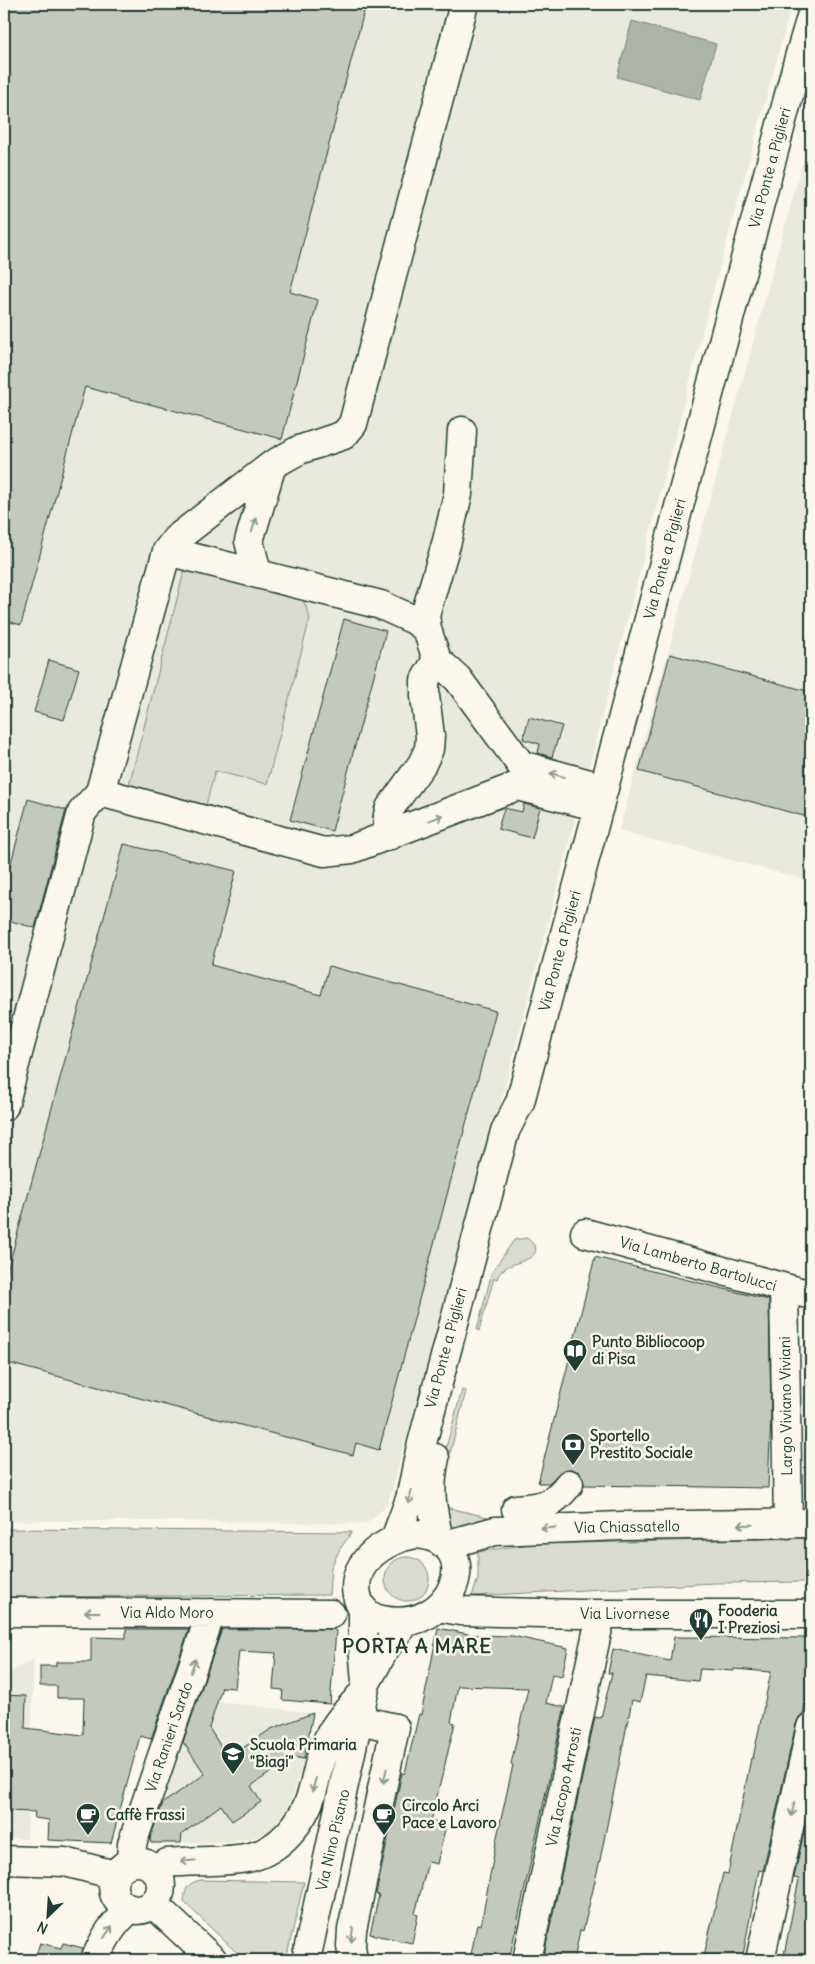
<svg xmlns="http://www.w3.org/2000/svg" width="815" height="1964" font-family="Delius,sans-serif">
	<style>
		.built { fill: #eae9de }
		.green { fill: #dbdcd1; stroke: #7d8c82 }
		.water { fill: #adb4aa; stroke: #74847b }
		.building { fill: #c4c9be; stroke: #1f3d34 }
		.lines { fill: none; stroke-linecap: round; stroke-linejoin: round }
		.minor-casing { stroke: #1f3d34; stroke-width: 31 }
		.major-casing { stroke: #1f3d34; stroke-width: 31 }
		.minor { stroke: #fbf7ec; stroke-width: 28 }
		.major { stroke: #fbf7ec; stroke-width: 28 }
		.oneway { stroke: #8d9a90 }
		.labels { text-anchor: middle; stroke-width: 5; stroke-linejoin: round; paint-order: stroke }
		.street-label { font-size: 15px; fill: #1f3d34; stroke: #fbf7ec }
		.poi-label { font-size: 15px; font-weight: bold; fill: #1f3d34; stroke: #fbf7ec; text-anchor: start }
		.district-label { font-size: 20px; font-weight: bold; letter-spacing: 1px; fill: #1f3d34; stroke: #fbf7ec }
	</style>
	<rect width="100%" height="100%" fill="#fbf7ec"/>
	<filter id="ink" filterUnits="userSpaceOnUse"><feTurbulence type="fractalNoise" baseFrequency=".02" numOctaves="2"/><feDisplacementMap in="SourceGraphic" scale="10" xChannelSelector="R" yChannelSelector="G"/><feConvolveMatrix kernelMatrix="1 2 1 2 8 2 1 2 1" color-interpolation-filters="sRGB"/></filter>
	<g filter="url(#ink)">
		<path class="built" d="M4,4H792L714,288L499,1110L387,1506L366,1524L168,1521H4Z
			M811,162V881L619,831L802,164Z
			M34,1659L27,1839L4,1838V1675Z
			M191,1698L313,1713L304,1759L289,1808L274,1827L267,1832L250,1839L229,1842L151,1843L150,1827Z"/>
		<path class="green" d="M186,564L301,594L310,618L267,784L215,771L206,805L129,785Z
			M527,1238C553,1259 513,1261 504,1269C501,1271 498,1275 497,1279L494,1278L479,1331L477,1330L492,1272L514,1240Z
			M462,1390L466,1391L445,1473L444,1486L445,1507L496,1519C487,1524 477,1532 468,1533C435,1538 436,1489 440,1469Z
			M4,1529L352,1532L340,1549L331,1567L329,1595L4,1597Z
			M811,1538V1582L715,1583L472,1596L478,1579V1552L530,1544Z
			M385 1579a22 22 0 1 1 44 0a22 22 0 1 1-44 0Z
			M201,1880L304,1882L287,1955L276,1953L274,1960H246L237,1953L184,1902C185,1889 187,1883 201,1880Z"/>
		<path class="water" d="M632,21L716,44L700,100L617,77Z"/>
		<path class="building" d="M4,4H366L290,292L318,300L282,439L85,387L21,625L4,620Z
			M344,619L386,631L332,831L290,820Z
			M670,654L811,692V818L639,771Z
			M49,660L79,669L64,720L34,712Z
			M529,717L562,726L552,757L538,753L540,744L523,739Z
			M28,799L66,810L35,928L4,919V889Z
			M524,804L540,808L532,838L498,829L504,808L522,812Z
			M124,844L236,871L211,965L321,995L329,966L496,1011L379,1450L356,1443L353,1455L4,1362V1283Z
			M595,1257L769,1300L771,1416L768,1488L584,1485L583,1478L579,1472L571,1469L563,1470L549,1483H538Z
			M438,1628L473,1635L512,1636L568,1648L562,1676L552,1674L546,1703L564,1707V1710L509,1960H470L477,1924L481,1925L497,1837L513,1765L511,1764L528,1688L458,1686L451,1722L455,1723L431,1821L446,1825L437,1864L428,1862L415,1914L418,1915L412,1943L370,1934L379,1895L376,1894L402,1773H405L419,1714L421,1715Z
			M126,1629H189L151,1739L140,1736L111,1843L48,1840L49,1820L34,1818L35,1812L4,1811V1695L26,1696L25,1728L83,1735L84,1698H57V1686H40V1666H56V1662H91V1637L126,1638Z
			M222,1629H333L336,1631L330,1704L282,1700L283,1690L273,1689L276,1653L239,1651L235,1688L222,1687L209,1728L228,1758L271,1729L313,1713L304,1759L293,1757L251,1786L261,1802L232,1821L221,1805L182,1834L181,1843H151L150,1838L163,1803L205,1774L183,1742Z
			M674,1637L811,1638V1659L806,1688L808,1689L803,1714L799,1717L796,1724L763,1871L759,1870L742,1960H703L723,1873L728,1874L751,1758H753L771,1672L734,1669V1671L700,1669L698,1681L646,1676L640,1702L632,1700L600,1860L583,1931L580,1930L574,1960H543L595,1717L601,1718L612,1673H608L613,1649L670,1661Z
			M811,1799V1960H783L799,1879L794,1878Z
			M40,1943L61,1948L63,1943L83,1948L80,1960H34Z"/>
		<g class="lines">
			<defs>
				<path id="minor" d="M464,4L353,424L344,435L299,450L272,465L176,539L167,551L100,792L324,852L352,849L517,786L599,807
					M167,551L381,605L414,620L427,629L437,660L458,679L521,765L604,788
					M257,572L249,541L272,465
					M427,629L425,615L447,541L458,494L462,431
					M391,835C387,827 386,818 390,808L422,764L429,749L430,736L425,696V680L437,660
					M4,1106L82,812L100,792
					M585,1233L811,1295
					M784,1288L788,1524
					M516,1509C542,1507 552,1506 569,1484
					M445,1545L495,1531L621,1526L811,1523
					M439,1607L460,1611L579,1614H811
					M4,1612L331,1614
					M131,1862L132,1844L136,1832L211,1613
					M95,1960C104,1939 112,1924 130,1909
					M353,1960L351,1946L352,1930L395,1728L359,1720
					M527,1960L601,1614
					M760,1960L811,1727"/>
				<path id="major" d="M435,1458C428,1490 432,1508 439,1540
					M416,1534C489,1540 454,1636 382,1620C371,1618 363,1612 359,1602C345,1565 384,1539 416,1534Z
					M395,1539L410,1499L420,1451L505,1131L520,1102L798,61L811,17
					M363,1609V1645L366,1683
					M4,1860L65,1862L115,1875
					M113 1886a24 24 0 1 1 48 0a24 24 0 1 1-48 0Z
					M156,1871L167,1863C195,1860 224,1863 251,1857C280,1850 304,1821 312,1793C317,1776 319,1758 327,1741C335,1723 350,1708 363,1693
					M154,1903L163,1913L213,1960
					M306,1960L366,1683L386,1647L405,1622"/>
			</defs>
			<use href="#minor" class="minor-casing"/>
			<use href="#major" class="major-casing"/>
			<use href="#minor" class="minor"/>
			<use href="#major" class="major"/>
		</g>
		<defs><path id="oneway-shaft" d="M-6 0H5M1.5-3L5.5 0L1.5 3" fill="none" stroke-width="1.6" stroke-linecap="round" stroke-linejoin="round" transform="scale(1.25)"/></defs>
		<g class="oneway">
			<use href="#oneway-shaft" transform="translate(254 525) rotate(-73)"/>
			<use href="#oneway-shaft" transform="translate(557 775) rotate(-165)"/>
			<use href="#oneway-shaft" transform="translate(436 818) rotate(-21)"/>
			<use href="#oneway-shaft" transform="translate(410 1497) rotate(103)"/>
			<use href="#oneway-shaft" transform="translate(745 1525) rotate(179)"/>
			<use href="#oneway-shaft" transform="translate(548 1528) rotate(178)"/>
			<use href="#oneway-shaft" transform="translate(92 1612) rotate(-180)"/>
			<use href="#oneway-shaft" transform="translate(193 1666) rotate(-71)"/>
			<use href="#oneway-shaft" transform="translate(385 1776) rotate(102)"/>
			<use href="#oneway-shaft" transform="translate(314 1785) rotate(104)"/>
			<use href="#oneway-shaft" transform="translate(793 1809) rotate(102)"/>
			<use href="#oneway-shaft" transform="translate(188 1861) rotate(177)"/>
			<use href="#oneway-shaft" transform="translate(108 1932) rotate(-56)"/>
			<use href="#oneway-shaft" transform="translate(352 1935) rotate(97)"/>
		</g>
	</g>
	<defs>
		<symbol id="library-pin" viewBox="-11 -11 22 30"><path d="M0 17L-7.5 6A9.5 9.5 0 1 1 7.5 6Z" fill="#1f3d34" stroke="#fbf7ec"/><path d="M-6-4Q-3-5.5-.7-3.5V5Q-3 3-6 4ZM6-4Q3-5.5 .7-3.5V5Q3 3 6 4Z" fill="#fff"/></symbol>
		<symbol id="bank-pin" viewBox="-11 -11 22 30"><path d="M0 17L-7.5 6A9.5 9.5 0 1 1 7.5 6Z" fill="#1f3d34" stroke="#fbf7ec"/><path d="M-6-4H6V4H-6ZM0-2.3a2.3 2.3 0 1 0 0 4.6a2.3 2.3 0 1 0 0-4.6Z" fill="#fff"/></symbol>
		<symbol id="restaurant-pin" viewBox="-11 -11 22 30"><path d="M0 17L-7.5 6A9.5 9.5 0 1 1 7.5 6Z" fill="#1f3d34" stroke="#fbf7ec"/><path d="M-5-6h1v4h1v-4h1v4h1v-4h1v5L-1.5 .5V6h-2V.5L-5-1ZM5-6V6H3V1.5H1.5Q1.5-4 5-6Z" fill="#fff"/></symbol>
		<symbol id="school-pin" viewBox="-11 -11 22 30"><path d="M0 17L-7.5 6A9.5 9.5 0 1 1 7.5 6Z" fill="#1f3d34" stroke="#fbf7ec"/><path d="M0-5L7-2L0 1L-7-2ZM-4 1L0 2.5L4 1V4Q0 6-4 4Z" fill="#fff"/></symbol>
		<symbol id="cafe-pin" viewBox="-11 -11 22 30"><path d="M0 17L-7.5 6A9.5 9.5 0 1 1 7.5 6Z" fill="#1f3d34" stroke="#fbf7ec"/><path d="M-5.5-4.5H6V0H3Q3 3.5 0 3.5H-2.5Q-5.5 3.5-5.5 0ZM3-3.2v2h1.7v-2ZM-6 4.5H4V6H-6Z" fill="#fff"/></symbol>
	</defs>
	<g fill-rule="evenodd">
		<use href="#library-pin" x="561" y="1337" width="28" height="38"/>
		<use href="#bank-pin" x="559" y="1431" width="28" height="38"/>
		<use href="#restaurant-pin" x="687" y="1606" width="28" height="38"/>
		<use href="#school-pin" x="219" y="1740" width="28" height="38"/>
		<use href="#cafe-pin" x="74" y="1801" width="28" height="38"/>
		<use href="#cafe-pin" x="370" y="1801" width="28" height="38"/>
	</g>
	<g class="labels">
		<g class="street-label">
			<text transform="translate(770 168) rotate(-75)" y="5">Via Ponte a Piglieri</text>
			<text transform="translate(665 559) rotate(-75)" y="5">Via Ponte a Piglieri</text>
			<text transform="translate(560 951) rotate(-75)" y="5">Via Ponte a Piglieri</text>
			<text transform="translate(698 1264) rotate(16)" y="5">Via Lamberto Bartolucci</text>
			<text transform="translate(446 1348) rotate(-75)" y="5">Via Ponte a Piglieri</text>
			<text transform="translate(786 1406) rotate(-91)" y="5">Largo Viviano Viviani</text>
			<text transform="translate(627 1527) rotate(-1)" y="5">Via Chiassatello</text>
			<text x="167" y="1618">Via Aldo Moro</text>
			<text x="625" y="1619">Via Livornese</text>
			<text transform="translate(169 1737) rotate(-71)" y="5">Via Ranieri Sardo</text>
			<text transform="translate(564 1787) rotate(-78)" y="5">Via Iacopo Arrosti</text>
			<text transform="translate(333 1840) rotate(-77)" y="5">Via Nino Pisano</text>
		</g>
		<g class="poi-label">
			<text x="592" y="1347">Punto Bibliocoop<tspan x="592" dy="17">di Pisa</tspan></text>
			<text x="590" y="1441">Sportello<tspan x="590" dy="17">Prestito Sociale</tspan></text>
			<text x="718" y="1616">Fooderia<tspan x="718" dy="17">I Preziosi</tspan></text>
			<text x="250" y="1750">Scuola Primaria<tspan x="250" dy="17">"Biagi"</tspan></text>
			<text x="402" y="1811">Circolo Arci<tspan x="402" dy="17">Pace e Lavoro</tspan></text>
			<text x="106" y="1820">Caffè Frassi</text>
		</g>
		<g class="district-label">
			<text x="417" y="1653">PORTA A MARE</text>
		</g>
	</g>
	<rect width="815" height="1964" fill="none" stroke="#fbf7ec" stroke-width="20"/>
	<rect x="10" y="10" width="795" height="1944" fill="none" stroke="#1f3d34" stroke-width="2" filter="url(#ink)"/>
	<g transform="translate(48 1916) rotate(205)" stroke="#fbf7ec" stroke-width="4" paint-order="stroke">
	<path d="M0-4L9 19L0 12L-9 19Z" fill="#1f3d34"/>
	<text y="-8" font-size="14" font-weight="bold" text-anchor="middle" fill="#1f3d34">N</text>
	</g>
</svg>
